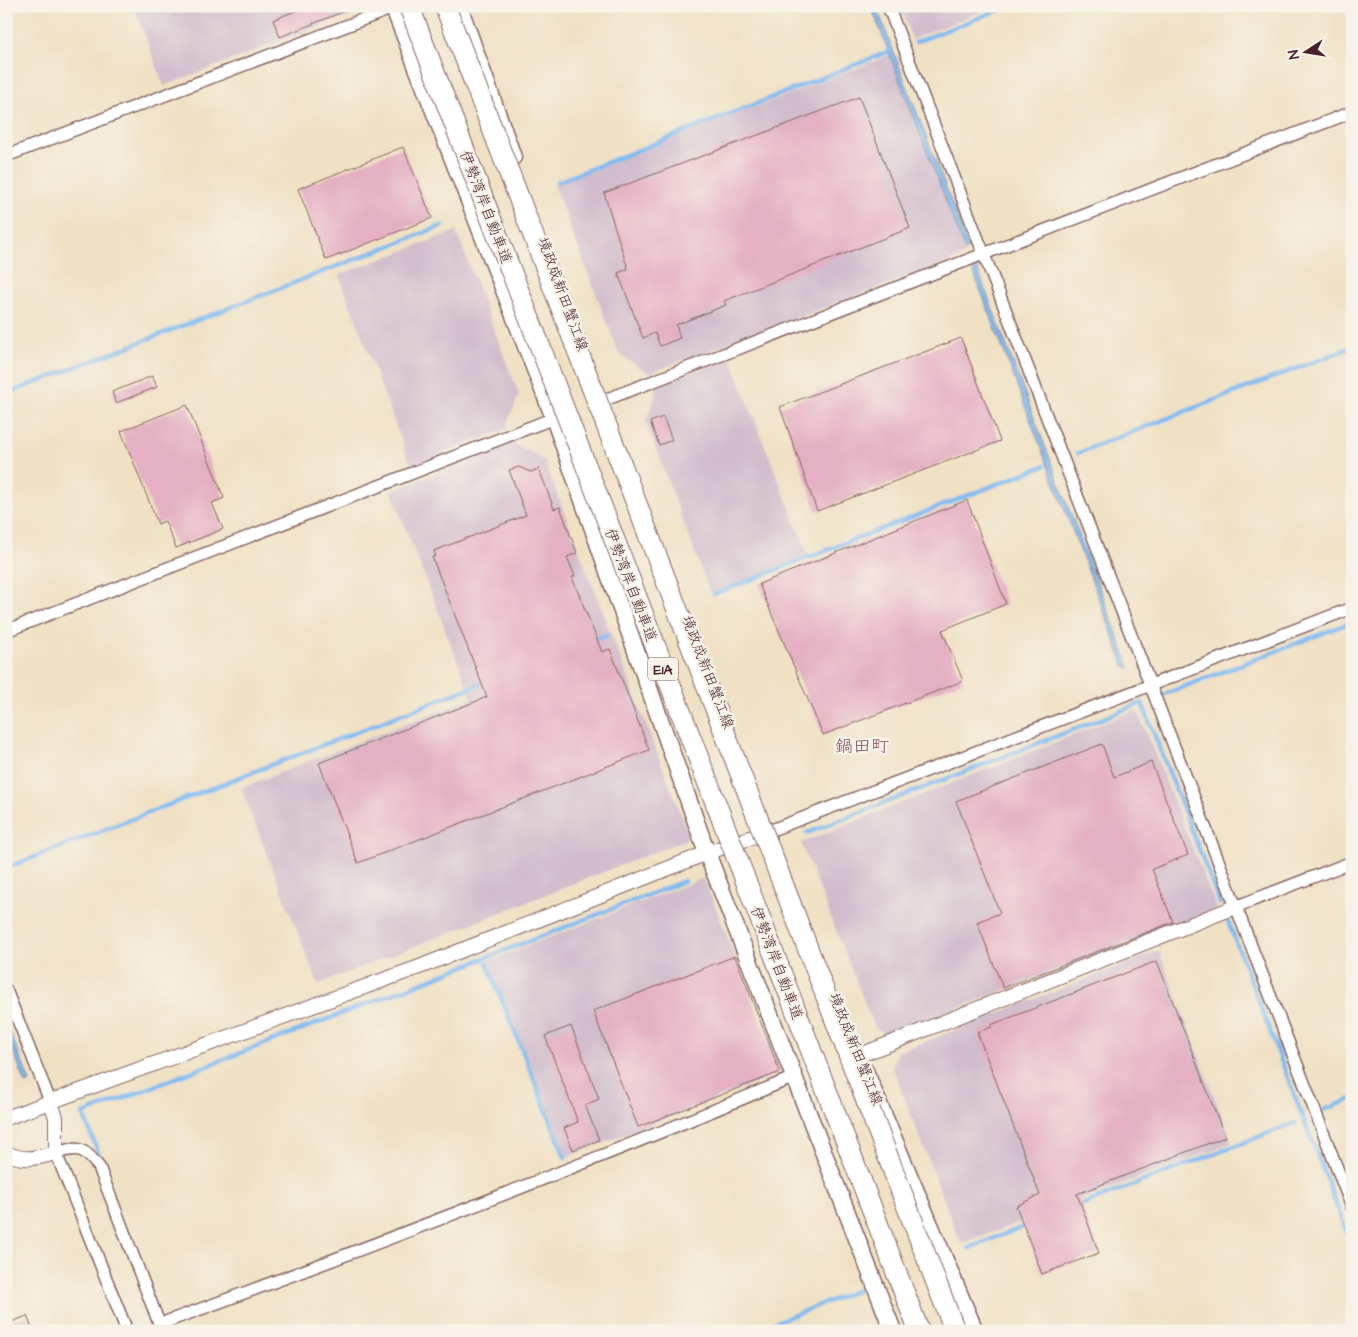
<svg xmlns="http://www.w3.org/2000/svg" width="1358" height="1337" font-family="'Architects Daughter','Klee One',sans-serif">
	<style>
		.industrial { fill: #d1bdcc }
		.water { fill: #7fbaf1; stroke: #646c8e }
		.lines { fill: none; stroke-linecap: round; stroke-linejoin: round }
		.stream { stroke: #7fbaf1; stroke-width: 4.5 }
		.building { fill: #e5b0c3 }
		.minor-casing { stroke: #846361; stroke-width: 14 }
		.tertiary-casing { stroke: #846361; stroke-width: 16 }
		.secondary-casing { stroke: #846361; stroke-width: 19 }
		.minor { stroke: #fff; stroke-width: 11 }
		.tertiary { stroke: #fff; stroke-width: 14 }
		.secondary { stroke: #fff; stroke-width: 16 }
		.motorway-bridge-casing { stroke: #846361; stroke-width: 22; stroke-linecap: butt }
		.motorway-bridge { stroke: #fff; stroke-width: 20 }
		.labels { text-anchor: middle; stroke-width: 5; stroke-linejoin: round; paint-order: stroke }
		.shield { fill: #f7f3e8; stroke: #7e5f64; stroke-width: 1 }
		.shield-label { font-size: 14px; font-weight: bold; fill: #4a1f2b }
		.street-label { font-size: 15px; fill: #4a1f2b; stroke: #f7f3e8 }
		.quarter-label { font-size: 18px; fill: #805260; stroke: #f7f3e8 }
	</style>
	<rect width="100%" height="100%" fill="#f7f3e8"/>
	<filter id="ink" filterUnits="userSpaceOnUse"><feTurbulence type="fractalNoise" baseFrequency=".02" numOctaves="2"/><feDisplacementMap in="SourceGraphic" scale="10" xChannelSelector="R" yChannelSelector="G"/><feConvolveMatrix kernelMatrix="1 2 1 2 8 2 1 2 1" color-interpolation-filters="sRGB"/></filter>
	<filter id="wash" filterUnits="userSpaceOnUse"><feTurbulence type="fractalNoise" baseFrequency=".0096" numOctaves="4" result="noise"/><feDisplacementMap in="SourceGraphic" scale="20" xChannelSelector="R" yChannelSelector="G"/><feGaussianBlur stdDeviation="1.12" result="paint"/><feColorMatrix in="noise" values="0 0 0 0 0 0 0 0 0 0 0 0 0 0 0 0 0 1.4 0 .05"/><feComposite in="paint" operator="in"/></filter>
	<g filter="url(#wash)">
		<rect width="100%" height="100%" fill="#f0e1c4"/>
		<path class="industrial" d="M134,6H352L349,15L164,86Z
			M900,6H994L912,39Z
			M890,55L966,253L961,257L649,373L619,354L554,185Z
			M456,231L519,395L507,424L509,428L411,466L339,275Z
			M730,357L808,555L710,593L646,422L657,390L656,386Z
			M513,443L544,460L690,838L318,984L241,788L472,698L391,491Z
			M1137,710L1217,909L886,1035L874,1026L801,843Z
			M704,878L781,1073L567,1157L488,961Z
			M1159,951L1232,1143L961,1244L892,1066L898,1052Z"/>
		<path class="water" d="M871,6H876L969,248L965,250Z
			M976,266L1130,668L1125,667L972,268Z
			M6,1022L30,1082L26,1084L6,1033Z"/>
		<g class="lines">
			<path class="stream" d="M916,42L1009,6
				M557,182L890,51
				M6,394L444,225
				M1078,453L1352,347
				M714,594L1044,466
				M592,640L607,635
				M1165,694L1352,622
				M807,833L1142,703L1220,903
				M6,868L485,682
				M1228,921L1352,1246
				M487,963L565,1157
				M1324,1110L1352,1099
				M104,1167L83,1114L684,881
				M1078,1206L1295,1123
				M969,1248L1028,1225
				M753,1331L858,1290"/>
		</g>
		<g id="blocks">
			<path class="building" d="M307,6H355V7L280,37L273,20Z
				M859,97L910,228L724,301L726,305L676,325L680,338L660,346L655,333L643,338L618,273L628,269L604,193Z
				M403,147L432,218L326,260L298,189Z
				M961,338L1000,441L817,511L780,407Z
				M152,376L157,387L116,403L112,392Z
				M187,405L224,498L212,503L223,529L176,548L165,521L158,524L121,431Z
				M663,417L672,440L659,445L650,422Z
				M519,467L530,472L539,469L554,509L560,507L577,553L567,557L575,576L572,577L602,652L610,649L649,750L358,863L319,763L487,697L432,557L436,556L434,551L526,515L509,470Z
				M967,500L1006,604L942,630L963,681L823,735L759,584Z
				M1102,744L1114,777L1151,762L1188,855L1152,869L1173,922L1003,988L977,922L1000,913L956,801Z
				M735,956L780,1072L638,1127L593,1011Z
				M1157,961L1225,1137L1077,1194L1099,1253L1042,1274L1016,1206L1040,1195L977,1032L992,1027L991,1025Z
				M571,1026L599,1099L585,1105L599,1140L573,1150L564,1128L578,1122L545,1036Z
				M27,1316L33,1331H6V1324Z"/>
		</g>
	</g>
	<g filter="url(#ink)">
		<use href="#blocks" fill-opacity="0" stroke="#846361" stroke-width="1"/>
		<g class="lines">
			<defs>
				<path id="minor" d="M888,6C1044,406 1196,807 1352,1207
					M6,156L398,6
					M602,401L1352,112
					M6,631L554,418
					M769,831L1352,608
					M1235,907L1352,862
					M6,990L50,1101
					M160,1324C373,1246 585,1165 794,1077
					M127,1331L56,1153C81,1146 83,1148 99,1167L162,1331"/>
				<path id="tertiary" d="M858,1056L1235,907
					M6,1118L422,966L707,853L769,831
					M6,1153C27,1162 35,1158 56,1153V1117L50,1101"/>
				<path id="secondary" d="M393,6L554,418L707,853L893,1331
					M459,6L513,157
					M865,1071L975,1331"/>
			</defs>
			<use href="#minor" class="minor-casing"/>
			<use href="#tertiary" class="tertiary-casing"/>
			<use href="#secondary" class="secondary-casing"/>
			<use href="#minor" class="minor"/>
			<use href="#tertiary" class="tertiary"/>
			<use href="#secondary" class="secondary"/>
			<defs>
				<path id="motorway-bridge" d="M409,6L919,1331
					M445,6L955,1331"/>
			</defs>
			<use href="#motorway-bridge" class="motorway-bridge-casing"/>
			<use href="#motorway-bridge" class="motorway-bridge"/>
		</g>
	</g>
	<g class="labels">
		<rect class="shield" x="648" y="657.5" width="30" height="23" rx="4"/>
		<g class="shield-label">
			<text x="663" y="674">E1A</text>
		</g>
		<g class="street-label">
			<text transform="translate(486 207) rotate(69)" y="5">伊勢湾岸自動車道</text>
			<text transform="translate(563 294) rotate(70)" y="5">境政成新田蟹江線</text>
			<text transform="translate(631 585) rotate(69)" y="5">伊勢湾岸自動車道</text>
			<text transform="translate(708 672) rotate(69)" y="5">境政成新田蟹江線</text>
			<text transform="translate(777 963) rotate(69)" y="5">伊勢湾岸自動車道</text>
			<text transform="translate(856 1049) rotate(68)" y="5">境政成新田蟹江線</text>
		</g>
		<g class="quarter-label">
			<text x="862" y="752">鍋田町</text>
		</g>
	</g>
	<rect width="1358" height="1337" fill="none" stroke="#f7f3e8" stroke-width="25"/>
	<g transform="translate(1306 52) rotate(258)" stroke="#f7f3e8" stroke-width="4" paint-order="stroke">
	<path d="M0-4L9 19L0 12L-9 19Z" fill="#4a1f2b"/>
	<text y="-8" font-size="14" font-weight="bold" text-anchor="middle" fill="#4a1f2b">N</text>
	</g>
</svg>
